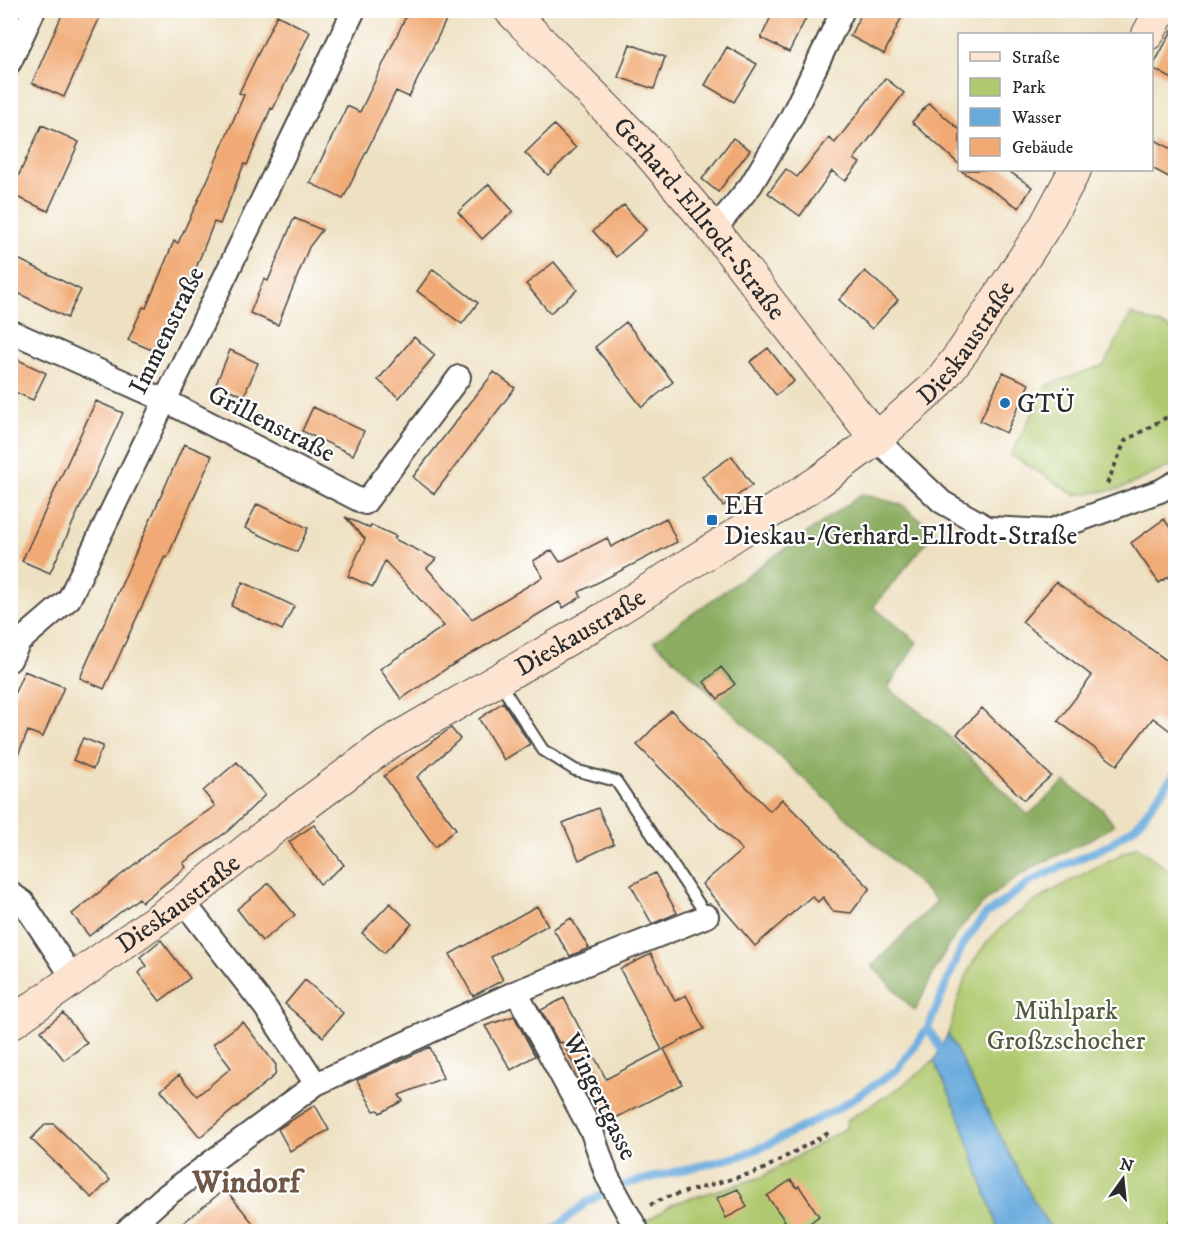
<svg xmlns="http://www.w3.org/2000/svg" width="1186" height="1242" font-family="'IM FELL DW Pica',serif">
	<style>
		.green { fill: #b0c96f; stroke: #6e7a4d; stroke-width: 1.5 }
		.forest { fill: #8cad62; stroke: #5c6c46; stroke-width: 1.5 }
		.water { fill: #69aadd; stroke: #4a6a84; stroke-width: 1.5 }
		.lines { fill: none; stroke-linecap: round; stroke-linejoin: round }
		.stream { stroke: #69aadd; stroke-width: 8 }
		.building { fill: #f1aa74 }
		.service-casing { stroke: #484642; stroke-width: 14 }
		.minor-casing { stroke: #484642; stroke-width: 26 }
		.secondary-casing { stroke: #484642; stroke-width: 34 }
		.path { stroke: #484642; stroke-width: 4; stroke-dasharray: 4.5 4.5; stroke-linecap: butt }
		.service { stroke: #fff; stroke-width: 10 }
		.minor { stroke: #fff; stroke-width: 22 }
		.secondary { stroke: #fde4d1; stroke-width: 32 }
		.poi-dot { fill: #1f6fb2; stroke: #fff; stroke-width: 2 }
		.labels { text-anchor: middle; stroke-width: 4.5; stroke-linejoin: round; paint-order: stroke }
		.street-label { font-size: 26px; fill: #2b2b2b; stroke: #fff }
		.poi-label { font-size: 26px; fill: #2b2b2b; stroke: #fff; text-anchor: start }
		.park-label { font-size: 26px; fill: #535a3f; stroke: #fff }
		.district-label { font-size: 32px; font-weight: bold; fill: #705745; stroke: #fff }
	</style>
	<rect width="100%" height="100%" fill="#fff"/>
	<filter id="ink" filterUnits="userSpaceOnUse"><feTurbulence type="fractalNoise" baseFrequency=".0167" numOctaves="2"/><feDisplacementMap in="SourceGraphic" scale="12" xChannelSelector="R" yChannelSelector="G"/><feConvolveMatrix kernelMatrix="1 2 1 2 8 2 1 2 1" color-interpolation-filters="sRGB"/></filter>
	<filter id="wash" filterUnits="userSpaceOnUse"><feTurbulence type="fractalNoise" baseFrequency=".008" numOctaves="4" result="noise"/><feDisplacementMap in="SourceGraphic" scale="24" xChannelSelector="R" yChannelSelector="G"/><feGaussianBlur stdDeviation="1.35" result="paint"/><feColorMatrix in="noise" values="0 0 0 0 0 0 0 0 0 0 0 0 0 0 0 0 0 1.4 0 .05"/><feComposite in="paint" operator="in"/></filter>
	<g filter="url(#wash)">
		<rect width="100%" height="100%" fill="#eee1c2"/>
		<path class="green" d="M1131,314L1175,330V464L1120,489L1075,495L1011,455L1047,385L1104,365Z
			M1137,846L1175,875V1231H1052L1032,1198L948,1034C955,1013 960,988 970,968C1002,906 1079,878 1137,846Z
			M934,1061L958,1112L999,1231L628,1232L675,1203L762,1177L846,1128L847,1120L899,1088Z"/>
		<path class="forest" d="M862,494L902,505L935,532L873,607L917,642L888,688L937,725L1028,815L1065,782L1102,809L1114,825C1089,843 1059,853 1032,868C965,906 947,944 915,1011L872,966L937,901L654,641Z"/>
		<path class="water" d="M948,1034L1032,1198L1052,1231H999L958,1112L934,1061Z"/>
		<g class="lines">
			<path class="stream" d="M928,1028L945,1056
				M551,1232L587,1202L622,1185L740,1156L767,1145L839,1108L897,1070L928,1028L963,944L985,915L1034,879L1107,846L1136,826L1176,772"/>
		</g>
		<g id="blocks">
			<path class="building" d="M64,10H103L64,97L32,83Z
				M409,10H427L446,20L409,97L396,91L343,199L310,183L347,106L360,112Z
				M774,10H810L789,52L761,38Z
				M863,10H905L884,54L850,36Z
				M277,15L310,32L273,109L271,108L247,165L244,164L220,224L214,222L189,286L185,285L157,352L128,340L143,307L146,308L174,241L178,243L208,179L244,95L239,93Z
				M1176,23V81L1152,68Z
				M630,44L665,57L654,89L618,77Z
				M727,47L757,64L734,102L705,85Z
				M885,78L904,93L854,159L860,163L845,181L832,171L800,216L768,193L786,169L797,177L829,138L835,143Z
				M929,103L960,130V165L912,122Z
				M42,125L79,142L48,211L10,194Z
				M554,125L576,148L548,175L525,153Z
				M733,138L750,150L718,192L702,179Z
				M1152,138L1176,152V181L1152,168Z
				M960,170H1007L1032,187L1019,208Z
				M489,184L513,211L482,239L458,212Z
				M624,205L646,230L616,257L593,231Z
				M294,218L322,230L309,247L278,325L250,313L264,279L268,281Z
				M10,255L81,290L67,318L10,289Z
				M554,262L577,290L550,313L526,284Z
				M433,269L478,303L462,324L417,291Z
				M865,271L898,300L872,329L839,300Z
				M626,322L673,382L642,407L595,347Z
				M414,337L435,355L399,398L378,380Z
				M768,348L794,381L776,395L750,362Z
				M230,350L258,363L244,396L216,384Z
				M10,356L46,373L33,400L10,390Z
				M494,372L515,388L434,494L413,477Z
				M1003,372L1029,384L1006,433L980,421Z
				M96,401L123,413L50,573L22,561Z
				M313,407L364,431L353,455L302,431Z
				M184,444L212,456L167,558L165,556L104,689L80,678Z
				M732,456L752,485L723,506L702,477Z
				M257,504L308,528L297,552L245,528Z
				M345,517L370,528L371,525L396,536L394,539L436,559L427,568L472,619L543,577L533,561L552,550L560,562L607,538L611,547L666,518L677,542L579,592L581,597L563,608L559,602L449,667L401,699L380,669L444,626L385,561L373,587L348,576L365,539Z
				M1164,519L1176,536V572L1159,583L1131,543Z
				M243,582L294,606L282,630L231,606Z
				M1056,582L1176,667V735L1153,718L1117,765L1058,721L1092,676L1022,622Z
				M721,667L735,684L718,699L704,682Z
				M24,671L64,687L43,737L28,731L11,772L10,704Z
				M503,702L530,744L504,760L479,719Z
				M982,708L1051,776L1024,800L957,734Z
				M671,710L770,811L782,799L870,888L851,913L833,911L823,897L818,902L812,896L755,946L702,884L742,850L637,745Z
				M451,728L460,739L417,777L456,829L435,847L384,776Z
				M83,738L103,746L93,769L73,760Z
				M237,762L265,795L228,831L183,863L186,867L142,902L139,898L89,936L72,914L165,840L215,806L203,791Z
				M598,808L614,844L579,860L563,823Z
				M314,825L344,865L320,884L289,842Z
				M655,873L677,913L652,924L631,885Z
				M269,883L295,915L262,941L237,909Z
				M390,903L412,924L384,953L362,933Z
				M537,906L548,925L491,957L503,980L473,996L450,954Z
				M571,918L589,948L570,956L553,929Z
				M161,940L190,978L160,1001L138,973L147,966L140,957Z
				M651,954L675,1001L686,995L704,1029L664,1049L682,1084L604,1124L562,1042L559,1043L541,1010L564,998L606,1079L662,1050L620,969Z
				M305,980L343,1013L323,1037L285,1004Z
				M63,1013L87,1043L64,1060L41,1031Z
				M514,1016L535,1056L511,1070L485,1026Z
				M243,1022L276,1065L275,1075L200,1137L161,1090L179,1075L197,1096L231,1068L213,1044Z
				M430,1047L443,1078L399,1095L403,1101L380,1113L378,1110L374,1111L357,1080Z
				M315,1105L329,1130L290,1151L278,1129Z
				M46,1124H54L110,1180L92,1198L31,1139Z
				M791,1180L797,1188L799,1186L819,1216L798,1232H793L767,1196Z
				M225,1189L253,1223L243,1232H172Z
				M738,1189L747,1207L726,1218L717,1198Z"/>
		</g>
	</g>
	<g filter="url(#ink)">
		<use href="#blocks" fill-opacity="0" stroke="#484642" stroke-width="1.5"/>
		<g class="lines">
			<defs>
				<path id="service" d="M499,682L543,750L575,770L616,781L707,916"/>
				<path id="minor" d="M10,62L34,10
					M714,230L751,185L791,118L843,10
					M10,331L164,400L365,503L459,377
					M876,439L942,502L988,528L1049,531L1160,491L1176,482
					M10,660L19,642L69,599L354,10
					M10,893L23,902L73,978
					M183,901L265,1007L316,1084
					M516,992L592,1132L607,1176L638,1232
					M125,1232L163,1198L316,1084L516,992L707,916"/>
				<g id="secondary">
					<path id="s1" d="M510,10L643,146L714,230L876,439"/>
					<path d="M1148,34L1161,10"/>
					<path id="s2" d="M10,1024L183,901L277,826L387,744L603,619L818,482L876,439L937,385L963,351L1045,226L1075,170"/>
				</g>
			</defs>
			<use href="#service" class="service-casing"/>
			<use href="#minor" class="minor-casing"/>
			<use href="#secondary" class="secondary-casing"/>
			<path class="path" d="M1107,484L1125,441L1176,412
				M650,1205L664,1198L760,1171L832,1131
				M1165,1232L1176,1212"/>
			<use href="#service" class="service"/>
			<use href="#minor" class="minor"/>
			<use href="#secondary" class="secondary"/>
		</g>
	</g>
	<g class="poi-dot">
		<circle cx="1005" cy="403" r="6"/>
		<rect x="706" y="514" width="12" height="12" rx="3"/>
	</g>
	<g class="labels">
		<g class="street-label">
			<text dy="9" stroke="none"><textPath href="#s1" startOffset="282">Gerhard-Ellrodt-Straße</textPath></text>
			<text transform="translate(166 330) rotate(-64)" y="9">Immenstraße</text>
			<text dy="9" stroke="none"><textPath href="#s2" startOffset="1179">Dieskaustraße</textPath></text>
			<text transform="translate(272 423) rotate(27)" y="9">Grillenstraße</text>
			<text dy="9" stroke="none"><textPath href="#s2" startOffset="693">Dieskaustraße</textPath></text>
			<text dy="9" stroke="none"><textPath href="#s2" startOffset="207">Dieskaustraße</textPath></text>
			<text transform="translate(601 1096) rotate(64)" y="9">Wingertgasse</text>
		</g>
		<g class="poi-label">
			<text x="1017" y="412">GTÜ</text>
			<text x="724" y="514">EH<tspan x="724" dy="30">Dieskau-/Gerhard-Ellrodt-Straße</tspan></text>
		</g>
		<g class="park-label">
			<text x="1066" y="1019">Mühlpark<tspan x="1066" dy="30">Großzschocher</tspan></text>
		</g>
		<g class="district-label">
			<text x="246" y="1192">Windorf</text>
		</g>
	</g>
	<rect width="1186" height="1242" fill="none" stroke="#fff" stroke-width="36"/>
	<rect x="958" y="33" width="195" height="138" fill="#ffffff" stroke="#aaaaaa" stroke-width="1.5"/>
	<rect x="970" y="52" width="30" height="9" fill="#fde4d1" stroke="#aaaaaa" stroke-width="1.5"/>
	<text x="1012" y="63" font-size="18" fill="#2b2b2b">Straße</text>
	<rect x="970" y="78" width="30" height="18" fill="#b0c96f" stroke="#aaaaaa" stroke-width="1.5"/>
	<text x="1012" y="93" font-size="18" fill="#2b2b2b">Park</text>
	<rect x="970" y="108" width="30" height="18" fill="#69aadd" stroke="#aaaaaa" stroke-width="1.5"/>
	<text x="1012" y="123" font-size="18" fill="#2b2b2b">Wasser</text>
	<rect x="970" y="138" width="30" height="18" fill="#f1aa74" stroke="#aaaaaa" stroke-width="1.5"/>
	<text x="1012" y="153" font-size="18" fill="#2b2b2b">Gebäude</text>
	<g transform="translate(1123 1179) rotate(15)" stroke="#ffffff" stroke-width="4.5" paint-order="stroke">
	<path d="M0-4.5L10 22L0 15L-10 22Z" fill="#2b2b2b"/>
	<text y="-9" font-size="16" font-weight="bold" text-anchor="middle" fill="#2b2b2b">N</text>
	</g>
</svg>
